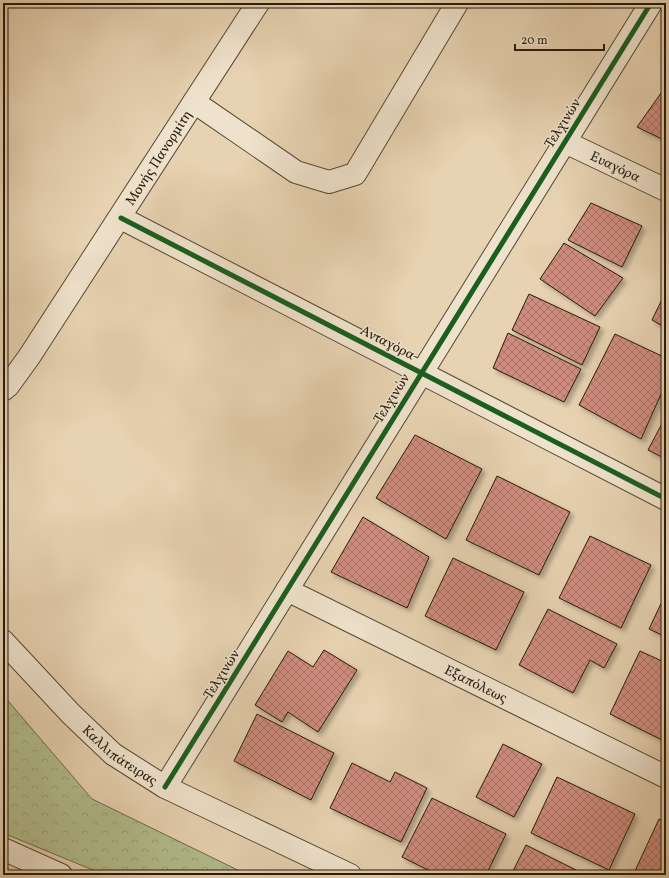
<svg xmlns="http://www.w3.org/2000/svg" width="669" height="878" font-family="Vollkorn,serif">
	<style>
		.forest { fill: url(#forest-crowns); stroke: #6c6c4c }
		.building { fill: url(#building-cross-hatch); stroke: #251b0c; filter: url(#shadow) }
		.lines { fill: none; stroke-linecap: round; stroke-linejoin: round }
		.street-casing { stroke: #564935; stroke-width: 24 }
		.street { stroke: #efe2cc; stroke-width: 22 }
		.cycleway-casing { stroke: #efe2cc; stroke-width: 8 }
		.cycleway { stroke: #1b5e20; stroke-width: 5 }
		.labels { text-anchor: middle; stroke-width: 3; stroke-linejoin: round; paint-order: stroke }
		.street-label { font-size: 14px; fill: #251b0c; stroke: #efe2cc }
	</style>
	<defs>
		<pattern id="forest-crowns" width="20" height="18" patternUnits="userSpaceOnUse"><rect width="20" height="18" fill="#b3bd8d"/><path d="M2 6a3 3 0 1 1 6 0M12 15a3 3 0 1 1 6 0" fill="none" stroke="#9aa278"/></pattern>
		<pattern id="building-cross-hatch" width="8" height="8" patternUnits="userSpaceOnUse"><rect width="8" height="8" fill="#d08d7f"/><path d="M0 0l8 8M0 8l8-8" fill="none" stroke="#a97266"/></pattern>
		<filter id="shadow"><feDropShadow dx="3.5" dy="3.5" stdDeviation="2" flood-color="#0004"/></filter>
	</defs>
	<rect width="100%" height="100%" fill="#e7d2b1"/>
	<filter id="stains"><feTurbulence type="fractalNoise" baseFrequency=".005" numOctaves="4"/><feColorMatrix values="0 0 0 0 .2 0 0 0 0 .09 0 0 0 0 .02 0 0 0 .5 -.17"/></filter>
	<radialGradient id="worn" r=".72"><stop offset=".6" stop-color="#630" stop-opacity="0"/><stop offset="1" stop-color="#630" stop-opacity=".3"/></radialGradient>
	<path class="forest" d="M3,695L92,799L248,875H105L3,833Z"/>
	<path class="building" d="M666,86V141L637,127Z
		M591,203L642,226L622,267L568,240Z
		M564,243L623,278L595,316L540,279Z
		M666,291V328L652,320Z
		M529,294L600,327L582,365L512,330Z
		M508,333L581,369L564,402L493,368Z
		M615,334L666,358V383L641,439L579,405Z
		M666,416V459L648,450Z
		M415,435L482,469L446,539L376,498Z
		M497,476L570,512L539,575L466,540Z
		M363,517L429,557L407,608L331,572Z
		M590,536L651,565L621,628L559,598Z
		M453,558L524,592L496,650L425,616Z
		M666,593V637L649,629Z
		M548,609L617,644L604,668L590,660L573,693L519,665Z
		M324,650L357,670L318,732L288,712L282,722L255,705L288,651L313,667Z
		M640,651L666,663V742L610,714Z
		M257,714L334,753L311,800L234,761Z
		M503,744L542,764L514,817L476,797Z
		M352,763L390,782L395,772L427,788L401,842L330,808Z
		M557,777L635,814L609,870L531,833Z
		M432,798L506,834L486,875H438L402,857Z
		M659,819L666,822V875H638L634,873Z
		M526,845L586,875H511Z"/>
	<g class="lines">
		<defs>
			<g id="street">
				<path d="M194,102L296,172L329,182L355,174L457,3"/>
				<path id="s1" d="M565,142L666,190"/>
				<path d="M121,218L666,499"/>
				<path id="s2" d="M3,390L8,386L29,357L258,3"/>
				<path id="s3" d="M287,590L666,777"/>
				<path id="s4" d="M3,641L71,714L113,754L165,787L350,875"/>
				<path d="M165,787L651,3"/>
				<path d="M3,849L61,875"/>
			</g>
		</defs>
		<use href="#street" class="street-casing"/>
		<use href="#street" class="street"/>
		<defs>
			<path id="cycleway" d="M121,218L666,499
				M165,787L651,3"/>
		</defs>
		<use href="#cycleway" class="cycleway-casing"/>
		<use href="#cycleway" class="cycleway"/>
	</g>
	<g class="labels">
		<g class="street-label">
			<text transform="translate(562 123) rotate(-58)" y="5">Τελχινών</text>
			<text dy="5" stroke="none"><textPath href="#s2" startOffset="280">Μονής Πανορμίτη</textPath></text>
			<text dy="5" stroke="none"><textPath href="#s1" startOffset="56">Ευαγόρα</textPath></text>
			<text transform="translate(388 342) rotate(27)" y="5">Ανταγόρα</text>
			<text transform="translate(391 398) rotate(-58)" y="5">Τελχινών</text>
			<text transform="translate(221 674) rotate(-58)" y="5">Τελχινών</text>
			<text dy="5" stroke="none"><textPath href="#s3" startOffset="211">Εξαπόλεως</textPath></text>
			<text dy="5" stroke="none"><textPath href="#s4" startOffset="164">Καλλιπάτειρας</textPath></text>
		</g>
	</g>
	<rect width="669" height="878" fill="none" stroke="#e7d2b1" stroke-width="16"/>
	<rect x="4" y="4" width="661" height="870" fill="none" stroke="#251b0c" stroke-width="2"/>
	<rect x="8" y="8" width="653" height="862" fill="none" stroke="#251b0c"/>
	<path d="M515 44v6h89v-6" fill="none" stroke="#251b0c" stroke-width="2"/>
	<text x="521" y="44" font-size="12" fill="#251b0c" stroke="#efe2cc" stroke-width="3" paint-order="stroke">20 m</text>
	<rect width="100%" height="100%" filter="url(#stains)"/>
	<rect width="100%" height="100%" fill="url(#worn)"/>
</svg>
